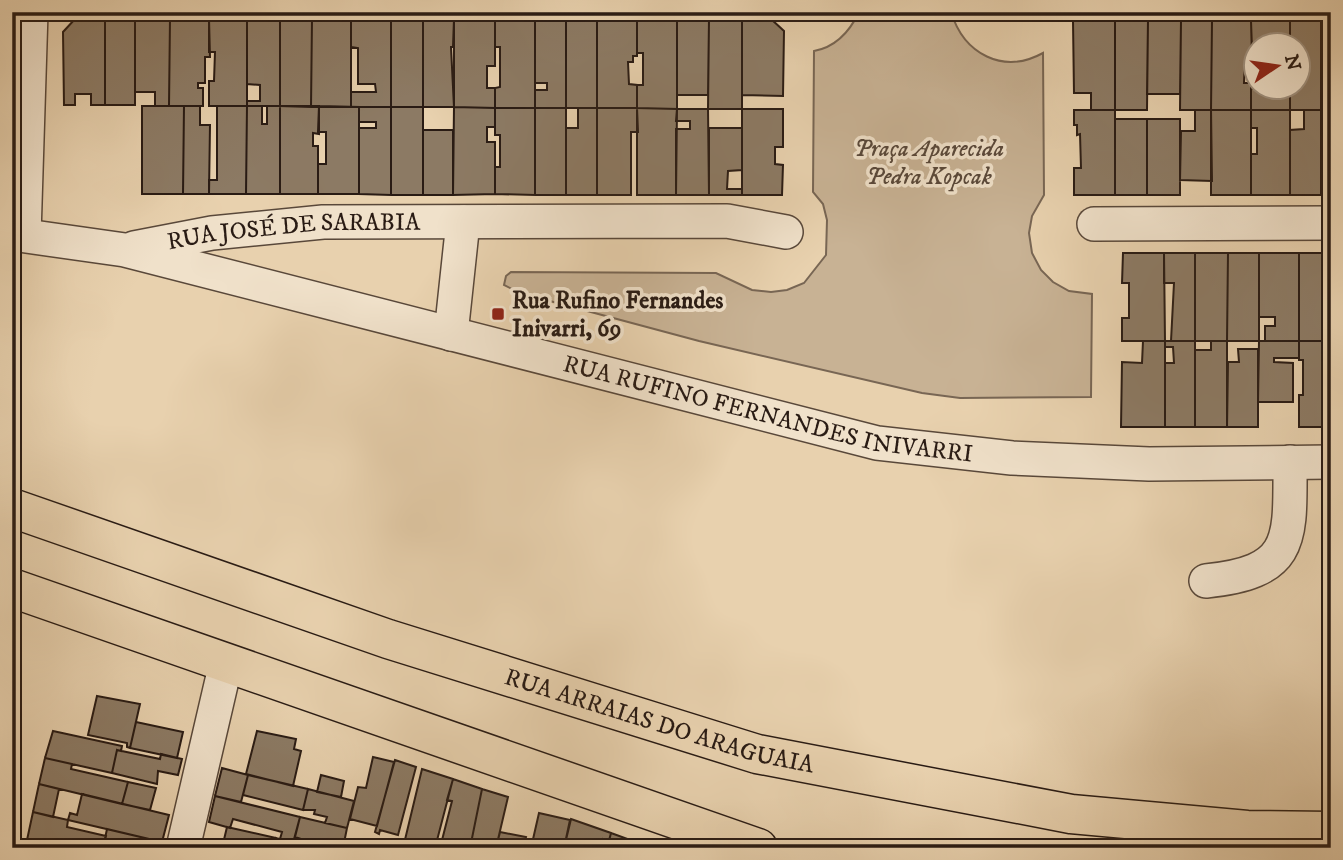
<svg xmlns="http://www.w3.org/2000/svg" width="1343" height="860" font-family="'IM FELL DW Pica',serif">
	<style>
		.green { fill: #c8b294; stroke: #786654; stroke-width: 2 }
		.building { fill: #8c7a64; stroke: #291b14; stroke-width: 2 }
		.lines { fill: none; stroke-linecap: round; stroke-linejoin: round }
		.minor-casing { stroke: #59483a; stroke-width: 36 }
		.major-casing { stroke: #291b14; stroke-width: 41 }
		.minor { stroke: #f0e1ca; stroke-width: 33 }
		.major { stroke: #e8d1ae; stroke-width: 38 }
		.poi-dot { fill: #8f2418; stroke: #f0e1ca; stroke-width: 2.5 }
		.labels { text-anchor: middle; stroke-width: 7; stroke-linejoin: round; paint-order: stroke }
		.park-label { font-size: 24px; font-style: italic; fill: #59483a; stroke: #f0e1ca }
		.street-label { font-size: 24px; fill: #291b14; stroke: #f0e1ca }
		.poi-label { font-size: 24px; font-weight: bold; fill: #291b14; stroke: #f0e1ca; text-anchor: start }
	</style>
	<rect width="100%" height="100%" fill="#e8d1ae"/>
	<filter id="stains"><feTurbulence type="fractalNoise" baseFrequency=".00286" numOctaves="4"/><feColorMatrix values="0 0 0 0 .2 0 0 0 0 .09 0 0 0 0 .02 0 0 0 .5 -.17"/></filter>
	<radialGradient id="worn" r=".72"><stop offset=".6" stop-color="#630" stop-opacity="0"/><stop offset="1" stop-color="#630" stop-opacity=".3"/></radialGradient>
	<path class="green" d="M859,12H951C964,54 1003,75 1043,53L1044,195L1032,216L1029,233L1032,253L1041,270L1053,282L1069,291L1092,294L1091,397L960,398L922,393L699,341L520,293L504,285L506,276L511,272L716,273L752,290L771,292L787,290L804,283L826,255L827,220L823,204L813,192L814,51C836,47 850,31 859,12Z"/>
	<path class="building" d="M247,18V106H209V81H214L215,52H209V19Z
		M247,18L280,19V106H247V101H260V85L247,84Z
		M75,19H105V105H91V94H75V105H64L63,32Z
		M105,19H135V105H105Z
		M135,19H170L169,106H155V92H135Z
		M170,19H209L210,57H205V83H198V88H203V106H169Z
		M280,19H312L311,107L280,106Z
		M312,19H351V107H311Z
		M351,19H391V107H351V92H376L375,84H358V48L351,47Z
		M391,19H423V107H391Z
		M423,19H454L453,47H451L454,107H423Z
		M454,19H495V66H487V88H495V108L454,107Z
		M495,19H535V108H495V88L500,87V47H495Z
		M535,19H566V108H535V90H547V83H535Z
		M566,19H597V108H566Z
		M597,19H637V56H633V62H628L629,84L637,85V108H597Z
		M637,19H677V109L637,108V85H643V53H637Z
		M677,19H709L708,95H677Z
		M709,19H742V109H708Z
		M742,19H771L784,31L783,96L742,95Z
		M1115,20H1148L1147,110H1115Z
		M1115,20V110H1091V93H1074L1073,21Z
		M1148,20L1181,21L1180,94H1147Z
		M1181,21H1212L1211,110H1180Z
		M1212,21H1251L1252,59H1245L1244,83H1251V110H1211Z
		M1251,21H1290V46H1256V57L1255,48L1252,49Z
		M1290,21H1321V110H1290V88H1298V46H1290Z
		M1321,21H1331V98H1321Z
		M1256,88H1290V110H1251V89Z
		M142,106H184L183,194H142Z
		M184,106H200V125H210L209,194H183Z
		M217,106H247L246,194H209V180H217Z
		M247,106H262V124H267V106H280V194H246Z
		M280,106H319V134L313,133V146H318V194H280Z
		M319,106L359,107V194H318V164H326V132H318Z
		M359,107H391V195L359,194V128H376V122H359Z
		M391,107H423V195H391Z
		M454,107L495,108V127H487V142H495V194L453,195Z
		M495,108H535V195L495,194V167H500V135H495Z
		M535,108H566V195H535Z
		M578,108H597V195H566V128H578Z
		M597,108H637L638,132H631V195H597Z
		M637,108L677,109L676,195H637Z
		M677,109H708L709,195H676V129H690V121H676Z
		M742,109H783V147H775V164L783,165L782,195H742Z
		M1074,110H1115V195H1074V168H1081L1080,134L1077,135V125H1074Z
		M1195,110H1211L1212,181L1180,180L1181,131H1195Z
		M1211,110H1251V195H1211Z
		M1251,110H1290V195H1251V154H1257V128H1251Z
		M1304,110H1321V195H1290V130L1304,129Z
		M1327,110H1331V195H1321V124H1327Z
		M1115,119H1147V195H1115Z
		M1147,119H1180V195H1147Z
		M709,128H742V170L728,171L727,189H742V195H709Z
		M423,130H453V195H423Z
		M1123,253H1164L1165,341H1122V318H1129V283H1122Z
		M1164,253H1195V341H1171L1174,283H1164Z
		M1195,253H1228L1227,341H1195Z
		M1228,253H1259V341H1227Z
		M1259,253H1299V341H1265V326H1275V317H1259Z
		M1299,253H1331V341H1299Z
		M1143,341H1165V427H1121L1122,362L1142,363Z
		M1165,341H1195V427H1165V363H1174L1173,347H1165Z
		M1211,341H1227V427H1195V350H1211Z
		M1259,341H1299V358H1274V362L1293,363V402H1258Z
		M1299,341H1331V427H1299V395H1303V360H1299Z
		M1238,349H1258V427H1227L1228,362H1239Z
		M97,696L140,704L130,748L127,747V743L88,735Z
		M136,722L183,732L177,758L130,748Z
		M53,731L122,746L121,751L117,750L112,773L45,758Z
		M257,731L296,739L294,749L301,751L293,786L246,774Z
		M117,750L160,759L161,754L182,759L178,775L158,771L157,784L112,773Z
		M373,757L394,762L377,826L350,819L358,787L366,788Z
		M45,758L72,764L71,769L128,782L122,804L39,784Z
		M395,760L416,767L398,835L380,830L379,834L375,832Z
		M222,768L248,775L241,802L215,796Z
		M422,769L453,779L435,848H403Z
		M248,775L308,789L303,810L243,795Z
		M321,775L344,781L341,797L317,792Z
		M453,779L482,789L470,848H440L452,801L447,800Z
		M128,782L156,788L150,810L122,804Z
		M39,784L59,789L53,817L33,812Z
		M308,789L354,801L347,828L325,823L327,817L314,814L315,810H303Z
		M482,789L508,797L496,848H470Z
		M82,794L169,815L162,842L68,820L70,813L77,815Z
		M215,796L300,817L293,843L280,839L282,832L233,819L230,828L209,822Z
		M33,812L68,820L67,827L106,836L103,848H63L27,840Z
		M539,813L570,820L564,848H531Z
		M300,817L347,828L343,848H316V844L295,837Z
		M571,819L611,833L609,841L603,839L601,848H564Z
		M227,827L276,838L274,848H222Z
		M107,829L162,842L161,848H103Z
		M500,832L526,837L523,848H496Z
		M611,833L636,842L634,848H607Z
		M276,838L293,843L314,848H274Z
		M27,840L49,844L48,848H25Z"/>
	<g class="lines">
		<defs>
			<g id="minor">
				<path d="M1094,224L1331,223"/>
				<path id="s1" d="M12,234L125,250L877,443L1012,458L1149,464L1331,462"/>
				<path d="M24,235L31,12"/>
				<path id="s2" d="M134,248L212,233L323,222L727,221L786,232"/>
				<path d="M451,334L463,222"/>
				<path d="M1206,581C1295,572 1290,540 1290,462"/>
				<path d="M183,848L226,663"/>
			</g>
			<g id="major">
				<path id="s3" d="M12,508L388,639L757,754L1071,814L1247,830L1331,831"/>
				<path d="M12,588L758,848"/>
			</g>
		</defs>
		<use href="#minor" class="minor-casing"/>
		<use href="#major" class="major-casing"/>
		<use href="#minor" class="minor"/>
		<use href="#major" class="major"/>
	</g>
	<rect class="poi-dot" x="491" y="307" width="14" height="14" rx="3.5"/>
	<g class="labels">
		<g class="park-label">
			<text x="929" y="156">Praça Aparecida<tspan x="929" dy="28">Pedra Kopcak</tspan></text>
		</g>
		<g class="street-label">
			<text dy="8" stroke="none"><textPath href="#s2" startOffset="161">RUA JOSÉ DE SARABIA</textPath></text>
			<text dy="8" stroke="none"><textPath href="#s1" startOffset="777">RUA RUFINO FERNANDES INIVARRI</textPath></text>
			<text dy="8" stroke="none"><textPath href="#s3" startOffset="682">RUA ARRAIAS DO ARAGUAIA</textPath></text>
		</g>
		<g class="poi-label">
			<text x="512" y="308">Rua Rufino Fernandes<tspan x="512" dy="28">Inivarri, 69</tspan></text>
		</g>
	</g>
	<rect width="1343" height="860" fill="none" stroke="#e8d1ae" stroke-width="42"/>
	<rect x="14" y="14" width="1315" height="832" fill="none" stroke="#291b14" stroke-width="3.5"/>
	<rect x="21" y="21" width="1301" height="818" fill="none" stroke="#291b14" stroke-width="2"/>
	<g transform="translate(1277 66) rotate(77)"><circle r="33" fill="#f0e1ca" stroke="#a09281" stroke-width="2"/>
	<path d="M0-5L12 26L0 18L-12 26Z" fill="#8f2418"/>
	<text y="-10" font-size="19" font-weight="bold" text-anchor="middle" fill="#291b14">N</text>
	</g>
	<rect width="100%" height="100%" filter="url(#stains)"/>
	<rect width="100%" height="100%" fill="url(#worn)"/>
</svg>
